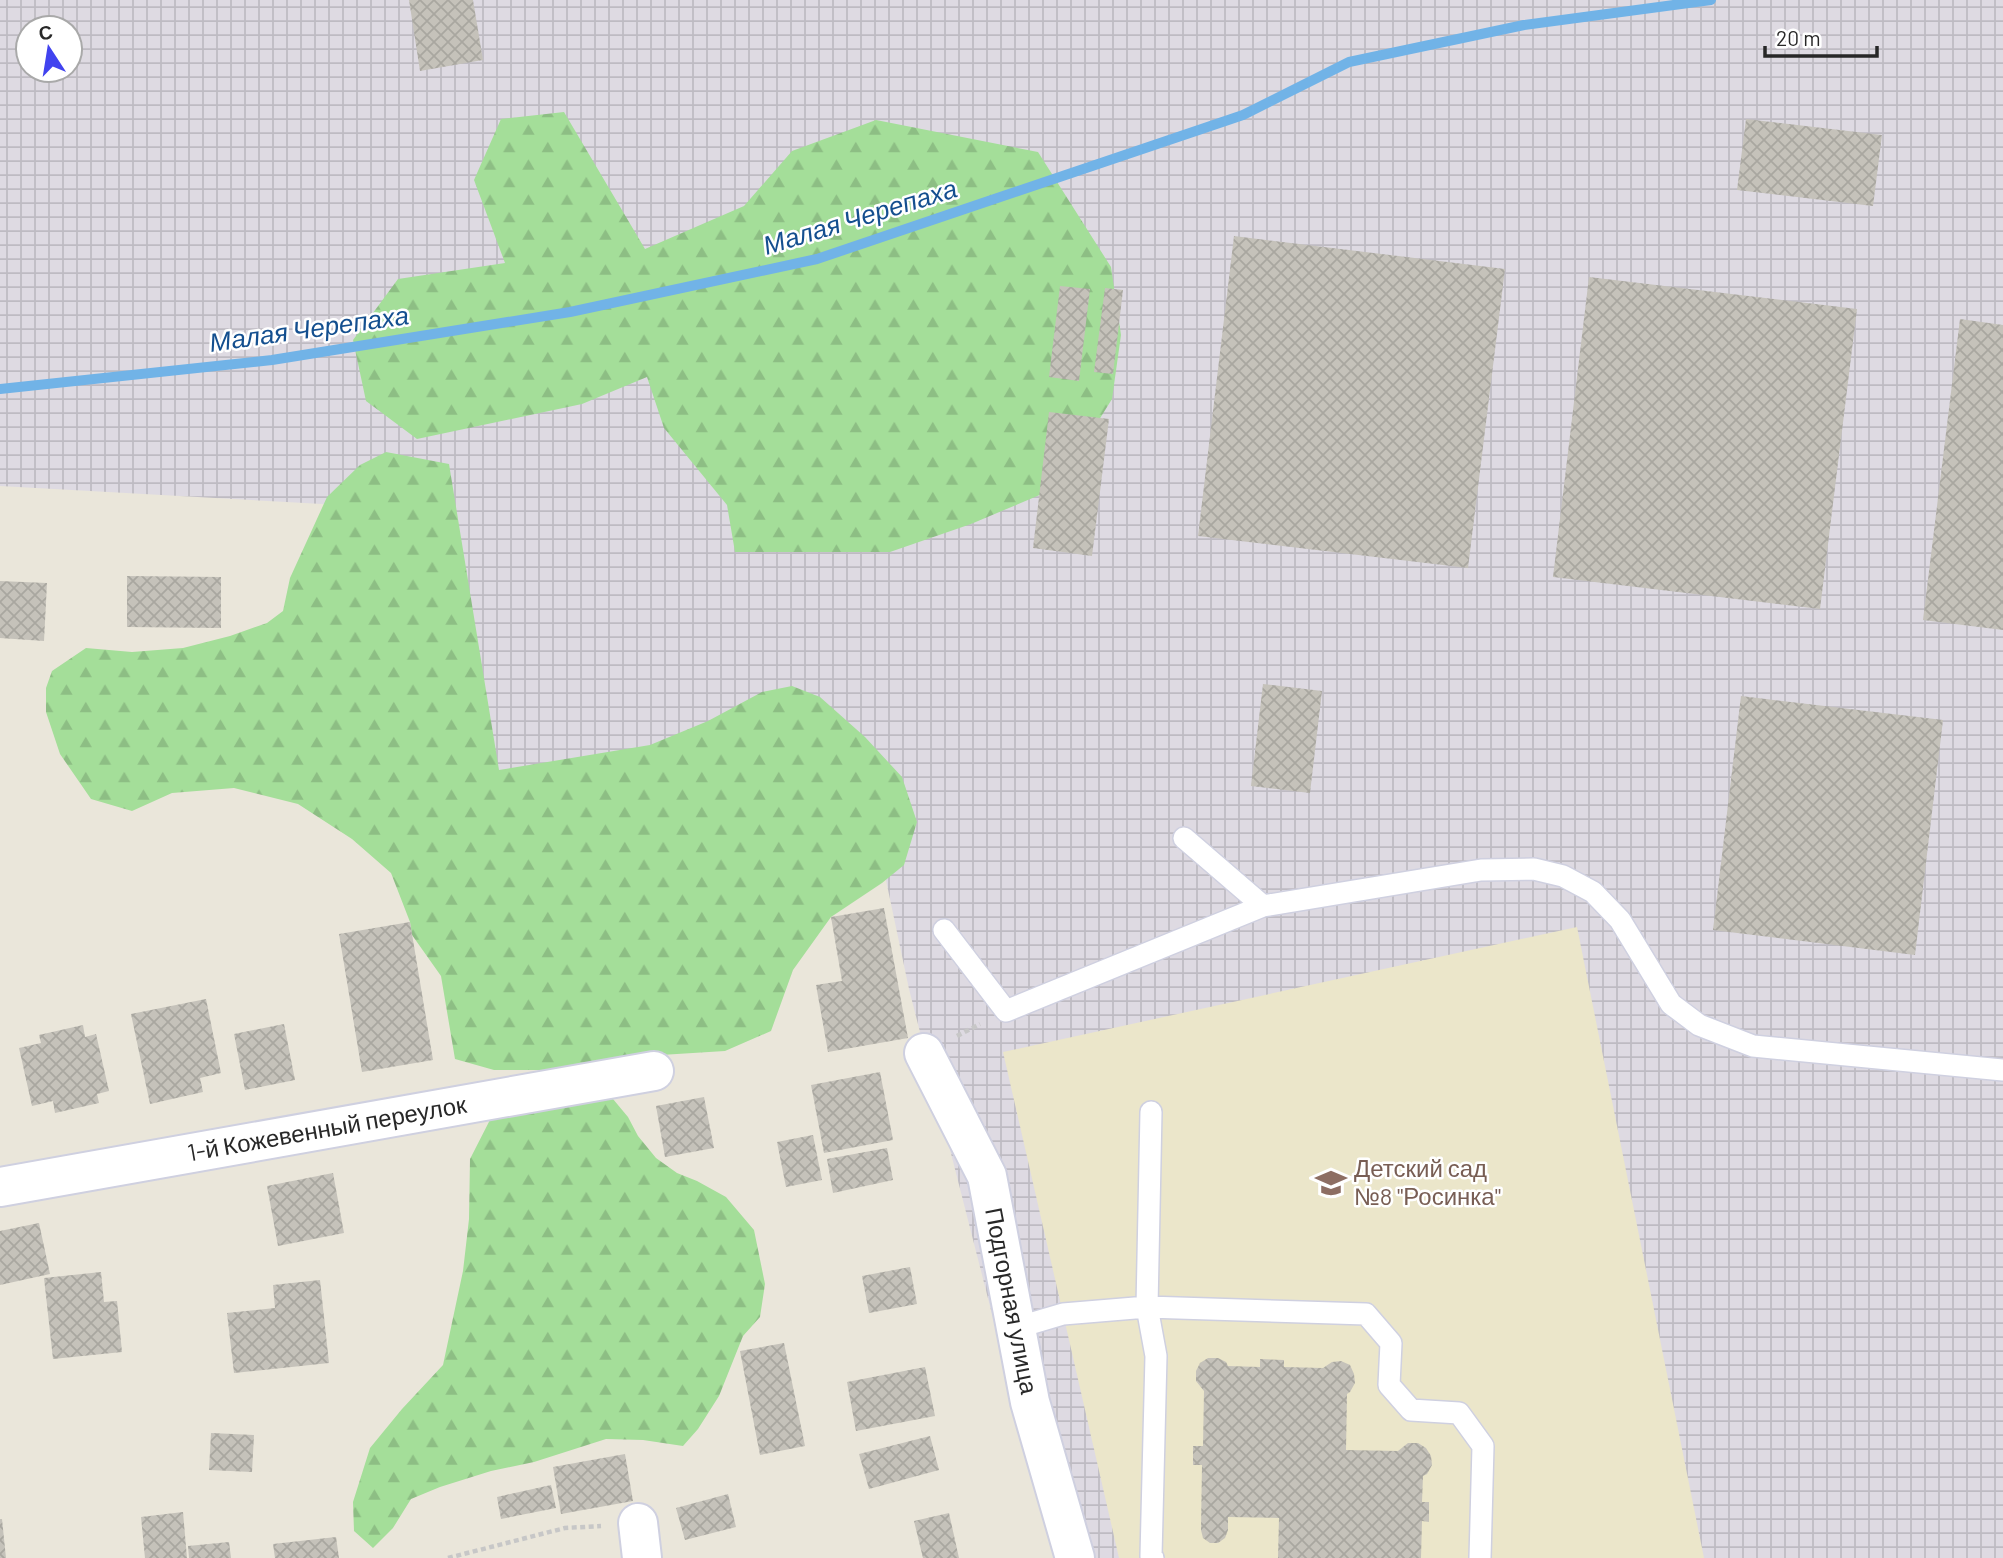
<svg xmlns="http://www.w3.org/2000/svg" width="2003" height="1558" font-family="Barlow,sans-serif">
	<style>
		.industrial { fill: url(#industrial-grid); fill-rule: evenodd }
		.education { fill: #ebe6ca }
		.forest { fill: url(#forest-firs) }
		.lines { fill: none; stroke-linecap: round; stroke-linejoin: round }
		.stream { stroke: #71b3e7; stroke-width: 10 }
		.building { fill: url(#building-cross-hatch) }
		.lane-casing { stroke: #cfd0e0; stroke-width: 24 }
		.street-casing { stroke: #cfd0e0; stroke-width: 42 }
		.path { stroke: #c7c7c7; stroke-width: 4.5; stroke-dasharray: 5 3.5; stroke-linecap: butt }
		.lane { stroke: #fff; stroke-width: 21 }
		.street { stroke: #fff; stroke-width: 38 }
		.labels { text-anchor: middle; stroke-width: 5; stroke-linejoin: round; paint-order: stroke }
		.street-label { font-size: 24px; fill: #282828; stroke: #fff }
		.education-label { font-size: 24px; fill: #785e54; stroke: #fff; text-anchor: start }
		.water-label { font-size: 26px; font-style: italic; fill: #144f8f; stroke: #fff }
	</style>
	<defs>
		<pattern id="industrial-grid" width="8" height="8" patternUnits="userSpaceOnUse" patternTransform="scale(1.75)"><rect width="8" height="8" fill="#dedae2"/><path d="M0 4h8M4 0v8" fill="none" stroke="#bebbc2"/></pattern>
		<pattern id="forest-firs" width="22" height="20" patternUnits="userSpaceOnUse" patternTransform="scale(1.75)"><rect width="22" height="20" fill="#a4de99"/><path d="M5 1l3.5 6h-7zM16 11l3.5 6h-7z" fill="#8dbe84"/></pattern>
		<pattern id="building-cross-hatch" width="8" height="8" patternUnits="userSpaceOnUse" patternTransform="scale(1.75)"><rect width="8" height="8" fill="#c5c2ba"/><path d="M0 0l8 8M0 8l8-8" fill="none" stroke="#a9a7a0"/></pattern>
	</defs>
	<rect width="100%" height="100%" fill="#eae6da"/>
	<path class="industrial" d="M0,0H2003V1558H1071L1016,1408L909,989L872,814L495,801L377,507L0,486ZM28,28H70V70H28Z"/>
	<path class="education" d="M1577,927L1704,1558H1119L1003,1052Z"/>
	<path class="forest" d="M564,112L645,249L744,206L792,151L876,120L1038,152L1111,267L1121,335L1112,399L1076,457L1042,494L971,524L890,552H735L727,505L664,428L647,377L582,404L417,439L366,401L353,340L398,279L505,263L474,180L501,119Z
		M386,452L449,464L499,770L650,745L708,721L762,692L792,686L820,697L865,737L902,777L917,822L904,865L882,883L831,917L793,970L771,1031L725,1051L661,1055L566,1070H494L455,1059L441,976L412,935L410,922L391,873L352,839L298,804L234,788L172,793L132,811L91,799L60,754L46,712V688L52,671L86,648L132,652L183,648L230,636L267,623L283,611L290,578L327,497L360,465Z
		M608,1093L628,1117L638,1136L656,1158L677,1173L697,1181L726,1197L754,1230L765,1284L760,1317L743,1336L719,1396L698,1429L683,1446L643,1440L606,1439L534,1462L491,1471L440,1487L411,1499L393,1528L373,1548L354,1531L353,1502L370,1448L402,1409L443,1365L463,1271L469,1219L470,1159L494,1112Z"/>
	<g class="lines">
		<path class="stream" d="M0,389L272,360L570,312L817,259L1243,115L1349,62L1524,25L1711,0"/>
	</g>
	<path class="building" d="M409,0H473L483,60L420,71Z
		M1746,119L1882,135L1873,206L1737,190Z
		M1234,236L1505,269L1468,568L1198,536Z
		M1589,277L1857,309L1820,609L1553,577Z
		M1060,286L1090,289L1079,381L1049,377Z
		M1105,288L1123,290L1113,374L1094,372Z
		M1960,319L2003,325V630L1923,620Z
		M1049,412L1109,419L1092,556L1033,548Z
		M127,576L221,577V628L127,627Z
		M0,581L47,583L44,641L0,638Z
		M1263,684L1322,691L1310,793L1251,786Z
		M1741,696L1943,720L1915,955L1713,930Z
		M884,908L908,1038L828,1052L816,985L842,981L831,917Z
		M410,922L433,1060L362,1072L339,934Z
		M206,999L221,1073L200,1078L203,1092L150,1104L131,1014Z
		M284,1024L295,1080L245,1090L234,1034Z
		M83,1025L85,1037L96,1034L109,1091L97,1094L99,1103L55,1113L53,1101L32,1106L19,1048L41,1043L39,1035Z
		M880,1072L893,1140L824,1153L811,1085Z
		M704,1097L714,1148L665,1157L656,1106Z
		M813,1135L822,1180L786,1187L777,1142Z
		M887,1148L893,1180L833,1193L827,1159Z
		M333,1173L344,1233L278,1246L267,1186Z
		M39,1223L50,1274L0,1285V1231Z
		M910,1267L917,1304L869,1313L862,1276Z
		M101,1272L104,1302L117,1301L122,1352L53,1359L44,1278Z
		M320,1280L329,1363L234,1373L227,1313L275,1308L273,1285Z
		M784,1343L805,1446L760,1455L740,1351Z
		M1208,1358H1218L1226,1362L1228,1366L1260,1367V1359L1284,1360V1367L1323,1368L1332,1362L1341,1361L1350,1365L1354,1374L1355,1383L1350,1392L1347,1394L1346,1450L1398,1451L1408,1443H1418L1426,1448L1431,1456L1432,1465L1427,1474L1423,1476L1422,1502H1429V1522L1422,1521L1421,1558H1278L1279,1518L1228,1517V1530L1225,1538L1218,1543H1210L1203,1538L1201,1530L1202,1465H1193V1446H1203L1204,1391L1196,1381V1371L1200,1363Z
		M925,1367L935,1416L856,1431L847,1382Z
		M211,1433L254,1435L252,1472L209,1470Z
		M930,1436L939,1470L869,1489L859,1454Z
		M625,1454L633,1501L561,1514L553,1467Z
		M551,1485L556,1508L501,1519L497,1497Z
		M728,1494L736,1527L685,1540L676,1508Z
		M183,1512L187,1558H145L141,1517Z
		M949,1513L959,1558H923L914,1521Z
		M0,1519H2L6,1558H0Z
		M336,1537L339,1558H275L273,1544Z
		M229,1542L231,1558H189L188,1546Z"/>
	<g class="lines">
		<defs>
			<path id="lane" d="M1184,838L1263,906
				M944,930L1006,1011L1263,906L1481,870L1534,869L1563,876L1593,892L1620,920L1671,1004L1699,1025L1753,1046L2003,1070
				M1151,1112L1147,1307L1156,1356L1151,1556L1153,1558
				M1016,1328L1063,1314L1147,1307L1366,1314L1391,1343L1389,1385L1411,1410L1459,1413L1483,1446L1480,1558"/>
			<path id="street" d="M924,1053L987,1176L1030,1402L1075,1558
				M0,1187L654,1071
				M638,1523L642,1558"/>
		</defs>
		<use href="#lane" class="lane-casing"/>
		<use href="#street" class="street-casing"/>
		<path class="path" d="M957,1036L980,1024
			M448,1558L565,1528L601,1526"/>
		<use href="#lane" class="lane"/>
		<use href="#street" class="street"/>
	</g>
	<defs>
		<symbol id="school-bare" viewBox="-9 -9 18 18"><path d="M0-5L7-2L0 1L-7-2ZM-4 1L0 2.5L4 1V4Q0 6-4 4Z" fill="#8d6e63" stroke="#fff" stroke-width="2.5" paint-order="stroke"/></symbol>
	</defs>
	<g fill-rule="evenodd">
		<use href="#school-bare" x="1309" y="1161" width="44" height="44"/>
	</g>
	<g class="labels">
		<g class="street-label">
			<text transform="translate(327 1129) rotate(-10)" y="8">1-й Кожевенный переулок</text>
			<text transform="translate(1011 1301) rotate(79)" y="8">Подгорная улица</text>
		</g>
		<g class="education-label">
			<text x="1354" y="1177">Детский сад<tspan x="1354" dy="28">№8 "Росинка"</tspan></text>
		</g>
		<g class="water-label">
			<text transform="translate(860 217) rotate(-17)" y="9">Малая Черепаха</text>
			<text transform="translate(309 329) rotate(-8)" y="9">Малая Черепаха</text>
		</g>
	</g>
	<g transform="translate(49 49) rotate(348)"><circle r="33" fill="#ffffff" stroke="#a9a9a9" stroke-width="2"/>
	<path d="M0-5L12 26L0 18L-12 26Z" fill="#4143ef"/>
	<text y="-10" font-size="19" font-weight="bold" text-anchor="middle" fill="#282828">С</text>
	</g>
	<path d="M1765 46v10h112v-10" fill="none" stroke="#282828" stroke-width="3.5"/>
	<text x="1776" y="46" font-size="21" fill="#282828" stroke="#ffffff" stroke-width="5" paint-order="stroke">20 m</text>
</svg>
